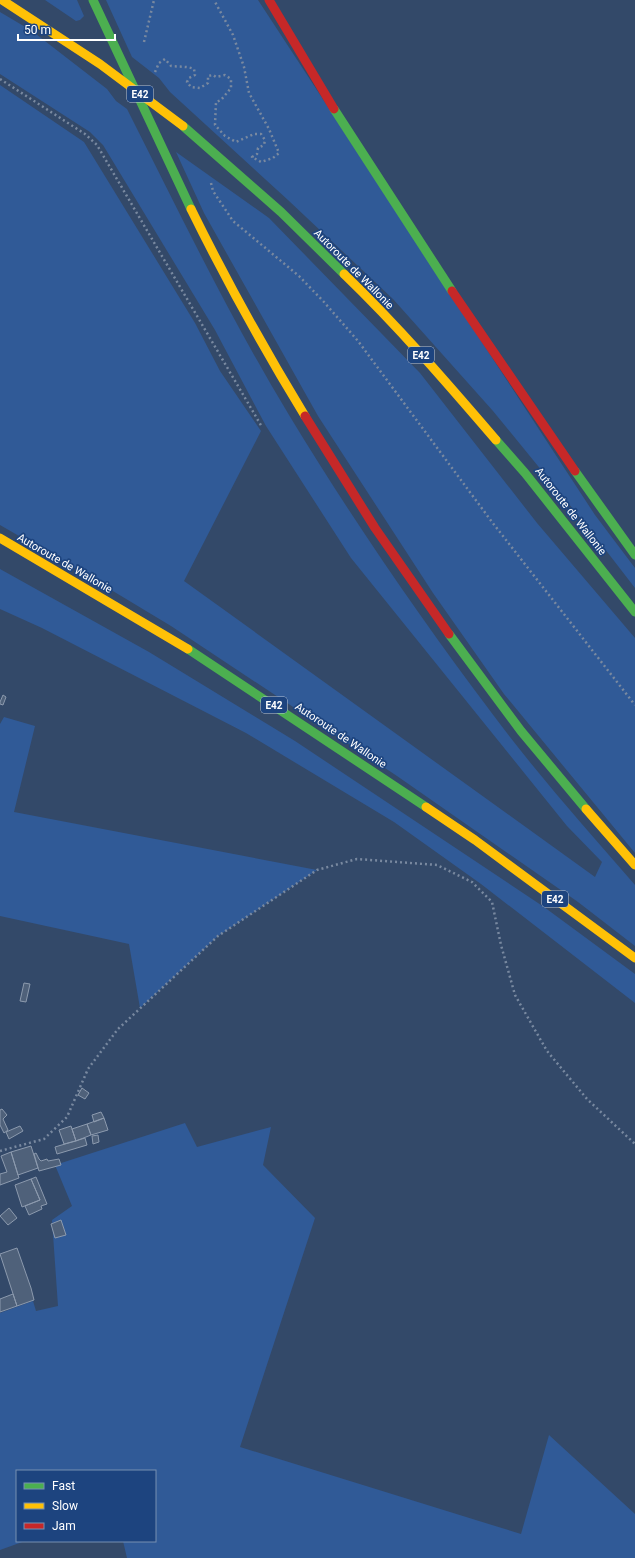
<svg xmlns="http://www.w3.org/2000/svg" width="635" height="1558" font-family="Roboto,sans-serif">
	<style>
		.green { fill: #305a97 }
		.building { fill: #4f617a; stroke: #8c9aae }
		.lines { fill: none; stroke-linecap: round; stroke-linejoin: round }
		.path { stroke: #7989a0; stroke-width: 2.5; stroke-dasharray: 2 3; stroke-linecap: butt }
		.fast { stroke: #4caf50; stroke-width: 9 }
		.slow { stroke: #ffc107; stroke-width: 9 }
		.jam { stroke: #c62828; stroke-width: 9 }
		.labels { text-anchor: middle; stroke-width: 3.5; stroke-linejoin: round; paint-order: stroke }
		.shield { fill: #1d447f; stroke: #bbc7d9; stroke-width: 1 }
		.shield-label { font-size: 10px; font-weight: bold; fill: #fff }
		.street-label { font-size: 11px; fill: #fff; stroke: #1d447f }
	</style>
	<rect width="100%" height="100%" fill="#334969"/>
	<path class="green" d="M45,0H77L84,16L80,20L76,21Z
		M106,0H258L595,515L635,568V588L591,531L493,411L393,299L288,200L170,92L159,78L132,57Z
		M0,12L32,31L107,89L116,101L127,109C179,212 229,316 289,415C352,519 421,619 494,716C538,775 587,830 635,885V946L578,902L397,776L171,626L83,573L0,525V85L84,142L195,323L220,371L261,431L184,581L595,877L602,862L567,826L351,558L266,426L215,330L103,145L90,132L0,74Z
		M176,152L269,218L420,373L537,523L635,638V853L504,694L433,593L318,416L204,213Z
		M0,569L149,652L295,741L544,907L635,974V1003L481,884L394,822L246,733L42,628L0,609Z
		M4,717L35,726L14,812L317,870L218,936L140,1008L129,944L0,916V724Z
		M185,1123L197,1147L271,1127L263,1165L315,1218L240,1447L521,1534L549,1435L635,1514V1558H127L123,1541H155V1471H17V1541H25L0,1550V1313L33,1301L36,1311L58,1306L52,1220L72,1206L55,1165Z"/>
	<path class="building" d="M3,695L6,697L3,705L0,704V702Z
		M24,983L30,984L26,1002L20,1001Z
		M82,1088L89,1093L85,1099L78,1095Z
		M2,1109L7,1115L3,1119L8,1130L4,1133L0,1125V1110Z
		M101,1112L104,1118L94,1122L92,1115Z
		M104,1118L108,1130L91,1135L87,1124Z
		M87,1124L91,1135L76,1141L72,1129Z
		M20,1126L23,1131L9,1139L6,1132Z
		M71,1126L76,1141L64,1144L59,1130Z
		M98,1135L99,1142L93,1144L92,1136Z
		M85,1138L87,1145L57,1154L55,1147Z
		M31,1146L38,1168L18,1175L11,1152Z
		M11,1152L19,1178L0,1185V1174L7,1172L1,1156Z
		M36,1153L39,1159L41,1161L47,1159L48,1161L59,1159L61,1165L39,1171L34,1154Z
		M36,1177L47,1204L41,1206L42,1209L29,1215L25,1206L40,1200L31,1179Z
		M31,1179L40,1200L22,1207L15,1185Z
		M9,1208L17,1218L8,1225L0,1216Z
		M61,1220L66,1235L55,1238L51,1224Z
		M17,1248L31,1288L34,1300L17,1306L0,1254Z
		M13,1294L17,1306L0,1312V1299Z"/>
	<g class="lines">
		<path class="path" d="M144,42L154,0
			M155,72L159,63L165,59L171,66C179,67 187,66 194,69L195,75L189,78L187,82L191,87L200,88L208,83V76L213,75L216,77L225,75L231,79V88L221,100L216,102L215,125L225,136L236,142L254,134H261L265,140L264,145L258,148L257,154L252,157L261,162L273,158L279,153L269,129L249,93L244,67L233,35L214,0
			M0,79L85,134L97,145L262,427
			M211,183L213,191L233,221L299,276L324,302L358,341L492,522L635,705
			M0,1151L44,1139L67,1117L88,1069L118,1029L218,936L317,870L357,859L437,865L472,882L492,902L501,945L515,995L547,1051L587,1099L635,1144"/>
		<path class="fast" d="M93,0L191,209
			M334,109L452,291
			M183,126L281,212L344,274
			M496,440L525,473L635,612
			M575,471L635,555
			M449,634L521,731L586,809
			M188,649L426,807"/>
		<path class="slow" d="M2,0L100,64L183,126
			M191,209C226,280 264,349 305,416
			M344,274C398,326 447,383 496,440
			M0,538L188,649
			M426,807L475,840L635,958
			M586,809L635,865"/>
		<path class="jam" d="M269,0L334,109
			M452,291L575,471
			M305,416L375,528L449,634"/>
	</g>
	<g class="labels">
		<g class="shield">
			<rect x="127" y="86" width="26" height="16" rx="3"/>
			<rect x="408" y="347" width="26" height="16" rx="3"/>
			<rect x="261" y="697" width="26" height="16" rx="3"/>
			<rect x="542" y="891" width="26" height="16" rx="3"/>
		</g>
		<g class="shield-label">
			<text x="140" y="98">E42</text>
			<text x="421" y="359">E42</text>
			<text x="274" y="709">E42</text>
			<text x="555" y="903">E42</text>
		</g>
		<g class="street-label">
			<text transform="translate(354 269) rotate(45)" y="4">Autoroute de Wallonie</text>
			<text transform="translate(571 511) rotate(52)" y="4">Autoroute de Wallonie</text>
			<text transform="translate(65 563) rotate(30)" y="4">Autoroute de Wallonie</text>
			<text transform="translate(341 735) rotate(34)" y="4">Autoroute de Wallonie</text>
		</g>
	</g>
	<rect x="16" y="1470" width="140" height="72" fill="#1d447f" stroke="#778fb2"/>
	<rect x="24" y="1483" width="20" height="6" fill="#4caf50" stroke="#778fb2"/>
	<text x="52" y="1490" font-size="12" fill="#ffffff">Fast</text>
	<rect x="24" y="1503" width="20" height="6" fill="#ffc107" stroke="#778fb2"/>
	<text x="52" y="1510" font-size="12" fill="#ffffff">Slow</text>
	<rect x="24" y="1523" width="20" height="6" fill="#c62828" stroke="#778fb2"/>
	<text x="52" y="1530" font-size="12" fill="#ffffff">Jam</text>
	<path d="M18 34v6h97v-6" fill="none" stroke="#ffffff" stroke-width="2"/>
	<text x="24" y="34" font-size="12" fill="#ffffff" stroke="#1d447f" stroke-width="3" paint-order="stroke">50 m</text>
</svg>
